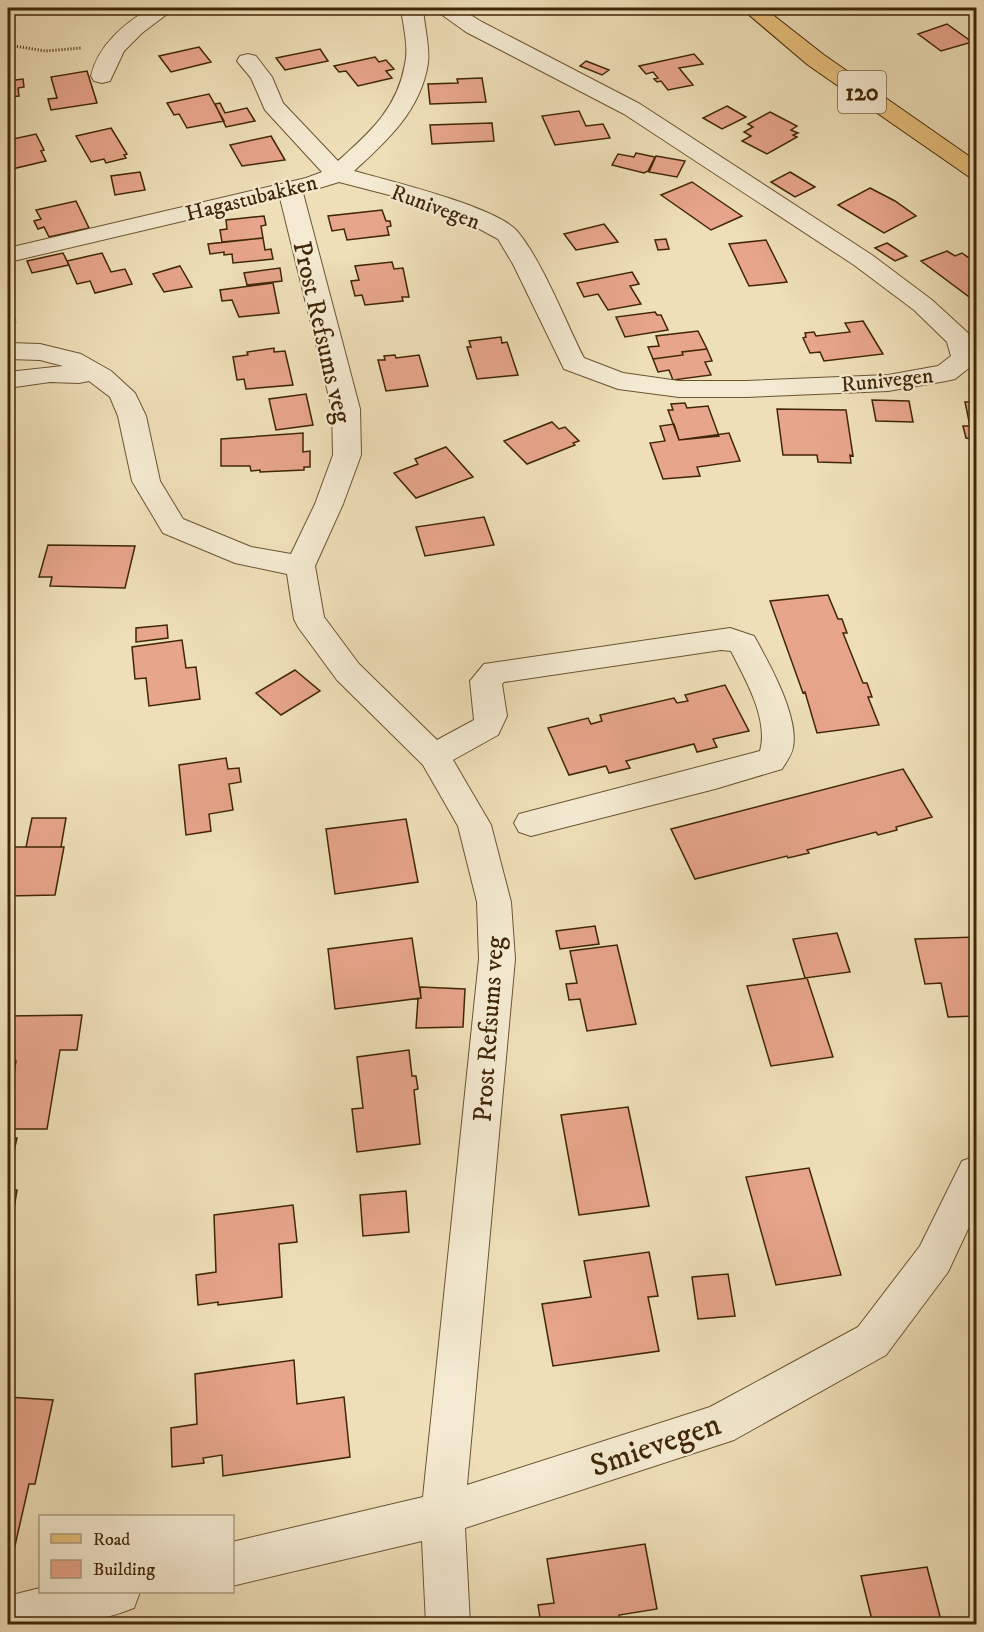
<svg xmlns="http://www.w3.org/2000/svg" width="984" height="1632" font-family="'IM FELL DW Pica',serif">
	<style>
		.building { fill: #e7a58b; stroke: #402606; stroke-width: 1.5 }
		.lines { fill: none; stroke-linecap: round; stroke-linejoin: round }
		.minor-casing { stroke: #6c5432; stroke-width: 2 }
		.major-casing { stroke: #402606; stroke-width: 2 }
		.path-far1 { stroke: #402606; stroke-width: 3; stroke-dasharray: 1 2; stroke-linecap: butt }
		.path { stroke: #402606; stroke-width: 4; stroke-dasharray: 1.5 3; stroke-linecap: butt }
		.minor { fill: #f4ead1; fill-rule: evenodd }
		.major { fill: #e7c07c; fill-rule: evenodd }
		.labels { text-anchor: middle; stroke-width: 4.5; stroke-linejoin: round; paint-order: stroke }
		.far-street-label { font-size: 22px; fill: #402606; stroke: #f4ead1 }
		.shield { fill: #f4ead1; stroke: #766143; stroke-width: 1.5 }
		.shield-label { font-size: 24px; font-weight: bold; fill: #402606 }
		.street-label { font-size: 26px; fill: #402606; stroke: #f4ead1 }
		.near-street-label { font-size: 32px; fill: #402606; stroke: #f4ead1 }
	</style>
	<rect width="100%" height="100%" fill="#eedfb8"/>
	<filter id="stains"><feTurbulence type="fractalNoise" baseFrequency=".00333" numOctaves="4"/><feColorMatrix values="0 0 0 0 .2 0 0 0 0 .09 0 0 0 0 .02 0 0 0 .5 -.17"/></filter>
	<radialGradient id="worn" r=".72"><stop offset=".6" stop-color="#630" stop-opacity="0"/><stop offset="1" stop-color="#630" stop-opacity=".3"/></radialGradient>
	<path class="building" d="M947,24L972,42L941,51L918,34Z
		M199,47L211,62L171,72L159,56Z
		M320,49L328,61L285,70L276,58Z
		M694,54L703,64L679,68L693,85L668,90L661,81L657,82L654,79L658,78L653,72L646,74L639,66Z
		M375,57L379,62L386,60L394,69L386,71L392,78L358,86L346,71L339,72L334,66Z
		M586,61L609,70L602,75L580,66Z
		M87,71L97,103L51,110L48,99L57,98L51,77Z
		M482,78L486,102L430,104L428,84L458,83L457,79Z
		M23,79L24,87L18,88L19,96L8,97V81Z
		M209,94L224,121L187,128L179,114L174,115L167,103Z
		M220,103L225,113L247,108L255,121L226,127L215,104Z
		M727,106L746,117L722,129L703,118Z
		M579,111L586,126L603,124L610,138L555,145L542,116Z
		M770,112L797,126L791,130L798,133L793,135L797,137L767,154L742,141L751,136L744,132L753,127L748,124Z
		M492,123L494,141L432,144L430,125Z
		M111,128L127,154L124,155L126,158L106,163L104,159L91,162L76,136Z
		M36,134L44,150L41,151L46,161L12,169L8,159V140Z
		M271,136L285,160L242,166L230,145Z
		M636,153L655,157L648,171L644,173L612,165L618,154L634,157Z
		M656,156L685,161L677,177L649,172Z
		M140,172L145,190L115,195L111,176Z
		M790,172L815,187L795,197L771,182Z
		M692,182L742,216L711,230L661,195Z
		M870,188L895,201L916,216L884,233L838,205Z
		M76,201L89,228L49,237L44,227L38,229L34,221L41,219L36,210Z
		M382,210L386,221H390L391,226L387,227L389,235L347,240L344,229L332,231L328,216Z
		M264,216L266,225L261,226L263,238L222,242L220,230L227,229L226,220Z
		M604,224L618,242L576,250L564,234Z
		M263,238L265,250L271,249L273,259L233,263L232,254L224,255V252L210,254L208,244Z
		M666,239L669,249L658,250L655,240Z
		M766,240L787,282L749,286L729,244Z
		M887,243L907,256L895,261L875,248Z
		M947,251L955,256L962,253L976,263V296L972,299L921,261Z
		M63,253L69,265L32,273L27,261Z
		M102,253L111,272L125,269L132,284L95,293L90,281L77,284L67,261Z
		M392,262L394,269L403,268L409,297H402L403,301L365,305L362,295L355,296L351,281L359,280L355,266Z
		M180,266L192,287L164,292L153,274Z
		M280,268L282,281L247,285L244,273Z
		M632,272L639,284L630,286L641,304L608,310L598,294L584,297L577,283Z
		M273,283L279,313L239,317L232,300L222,301L220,290Z
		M655,312L657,315H661L668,330L625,337L616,317Z
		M863,321L883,354L824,361L820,352L810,353L803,338L806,337L805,333L814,332L816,336L850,332L845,323Z
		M698,331L707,349L682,352L683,355L653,359L648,347L659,346L656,336Z
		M501,337L502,343L507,342L518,375L477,379L467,347H471L469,341Z
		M274,348V352L285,351L293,385L246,389L244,379L237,380L233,357L248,355L247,352Z
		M707,349L712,361L705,362L711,375L673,380L669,370L658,372L653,359L683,355L682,352Z
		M395,355L396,358L419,355L428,386L386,391L378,360H385L384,356Z
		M306,394L313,425L276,430L269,399Z
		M872,400L909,401L913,422L876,421Z
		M965,402H976V455L973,439L966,438L963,426H970Z
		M685,403L687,408L708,406L719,436L679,440L668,410H673L671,404Z
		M777,409L846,410L853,456L850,455L851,463L818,462L817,455H783Z
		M552,422L559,429L565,427L579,441L573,443L575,445L527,464L504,441Z
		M674,424L679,440L729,433L740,461L697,467L700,476L663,479L650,443L665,441L660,426Z
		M303,433V452L310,451V467H304V470L260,472V470L251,471L250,466H221V439Z
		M446,447L473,477L416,498L394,473L418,464L415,459Z
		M484,517L494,545L425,556L416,527Z
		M48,545L135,546L125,588L50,586L52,577H39Z
		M828,595L838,619H842L847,633H843L863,683H867L872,697H868L879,725L817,733L805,692L803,693L770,601Z
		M167,625L168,638L136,642V628Z
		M182,640L186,668L196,667L200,699L149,706L146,678L135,679L132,647Z
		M295,670L320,691L281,715L256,693Z
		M725,685L749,731L713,739L717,747L697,752L694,744L626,761L630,768L609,773L606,766L569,775L548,728L588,718L591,724L602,721L600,715L674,698L677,703L688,701L685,695Z
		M226,758L228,769L239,768L241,782L229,784L233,810L209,814L211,831L186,835L179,765Z
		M903,769L932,817L896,827L897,830L878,835L876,832L807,850L809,853L788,858L787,856L695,879L671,829Z
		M32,818H66L61,847H26Z
		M406,819L418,882L335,894L326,829Z
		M8,847H64L55,895L8,896Z
		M595,926L599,944L560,949L556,931Z
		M837,933L850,972L805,978L793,939Z
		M976,937V1016L948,1017L941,983L925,984L915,939Z
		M412,938L421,998L335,1009L328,949Z
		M617,945L636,1024L587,1031L580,999L569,1000L566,984L577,983L570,951Z
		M807,978L833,1057L771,1066L747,986Z
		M420,987L465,989L463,1027L416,1028L418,999L421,998Z
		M82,1015L77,1050H60L47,1129H8V1107L16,1061L8,1053V1016Z
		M409,1050L412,1076H416L418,1089L414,1090L420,1144L357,1152L352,1109L363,1108L357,1057Z
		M628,1107L649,1206L579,1215L561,1115Z
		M8,1138H17L12,1160H8Z
		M809,1168L841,1275L776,1285L746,1177Z
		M8,1190H17L12,1221H8Z
		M406,1191L409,1232L363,1236L360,1195Z
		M293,1205L297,1242L279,1244L282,1297L218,1305V1302L198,1305L196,1275L216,1272L214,1215Z
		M649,1252L658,1296L648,1297L659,1351L553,1366L542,1304L591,1297L584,1261Z
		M728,1274L735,1316L698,1319L692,1277Z
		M294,1360L297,1404L344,1397L350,1457L223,1476L222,1455L203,1458L204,1463L172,1467L171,1428L197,1424L195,1374Z
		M8,1397L53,1400L35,1484H29L14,1550L8,1549Z
		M645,1544L657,1609L619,1615L621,1624H541L538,1605L554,1603L547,1559Z
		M927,1567L942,1624H873L861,1576Z"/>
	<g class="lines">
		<defs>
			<path id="minor" d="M150,8H175L142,33L124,51L110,81L102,83L94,81L91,76C98,45 124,24 150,8Z
				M401,8H423C424,25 430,46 428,63C421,110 387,141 354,171C387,180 497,207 517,231C543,262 565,321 584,358L623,373L679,381H746L888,375L938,366L951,356L947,342L914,310L854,265L624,114L466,32L438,12L435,8H459L482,22L640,104L872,255L932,300L968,333L976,353L974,364L955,379L946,381L888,391L746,397H679L618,389L564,369L513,264L498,239L463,220L397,197L339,182L303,193L360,409L361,455L343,504L315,566L324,617L359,664L437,740L474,720L470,681L484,664L730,628L754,636C769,663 799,716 793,747C792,755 786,762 782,769L715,789L531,836L519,832L514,823L519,814L760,751C769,719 745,679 731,651L721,650L504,682L502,684L507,716L498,735L453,760L491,825L511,902L515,959L467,1485L710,1407L858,1327L920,1246L962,1161L976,1156V1212L948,1272L886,1355L734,1440L465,1528L470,1624H426L422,1541L232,1586V1542L423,1497L479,959L477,902L458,826L423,765L337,680L298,627L294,619L287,574L235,563L163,533L132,481L118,416L110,397L89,381L79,383L50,382L8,388V372L63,366L40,360L8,359V343L40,344L81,354L111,371L135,393L146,416L160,481L183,519L251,547L291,554L315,504L333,455L332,409L280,198L9,262L8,248L306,178L322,172L265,110L251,78L237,61L240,56L248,54L256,56L272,77L283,103L338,161C370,132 397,109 405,64C409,47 403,25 401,8Z
				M40,1588V1592H140L134,1608C89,1626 55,1624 8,1624V1596Z"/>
			<path id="major" d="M741,8H764L824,55L976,161V178L968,176L808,65Z"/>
		</defs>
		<use href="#minor" class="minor-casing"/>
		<use href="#major" class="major-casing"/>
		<path class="path-far1" d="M8,45L46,51L81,48
			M8,281L10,305L15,323
			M13,414L14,409"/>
		<path class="path" d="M8,431L13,412"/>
		<use href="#minor" class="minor"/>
		<use href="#major" class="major"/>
	</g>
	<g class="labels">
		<g class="far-street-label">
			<text transform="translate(251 197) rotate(-14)" y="8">Hagastubakken</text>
			<text transform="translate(436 206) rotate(20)" y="8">Runivegen</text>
			<text transform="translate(887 379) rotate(-6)" y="8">Runivegen</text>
		</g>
		<rect class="shield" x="838" y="71" width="48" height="42" rx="4.5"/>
		<g class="shield-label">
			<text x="862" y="100">120</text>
		</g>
		<g class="street-label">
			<text transform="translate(323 332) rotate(77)" y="9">Prost Refsums veg</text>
			<text transform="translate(488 1029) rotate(-86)" y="9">Prost Refsums veg</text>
		</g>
		<g class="near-street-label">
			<text transform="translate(655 1444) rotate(-19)" y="11">Smievegen</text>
		</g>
	</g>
	<rect width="984" height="1632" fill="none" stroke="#eedfb8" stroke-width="30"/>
	<rect x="9" y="9" width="966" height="1614" fill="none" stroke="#402606" stroke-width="3"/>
	<rect x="15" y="15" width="954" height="1602" fill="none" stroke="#402606" stroke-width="1.5"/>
	<rect x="39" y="1515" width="195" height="78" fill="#f4ead1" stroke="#ac9c80" stroke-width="1.5"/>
	<rect x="51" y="1534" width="30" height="9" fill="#e7c07c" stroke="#ac9c80" stroke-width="1.5"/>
	<text x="93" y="1545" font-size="18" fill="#402606">Road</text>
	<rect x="51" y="1560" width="30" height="18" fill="#e7a58b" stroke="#ac9c80" stroke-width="1.5"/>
	<text x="93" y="1575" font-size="18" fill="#402606">Building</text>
	<rect width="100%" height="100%" filter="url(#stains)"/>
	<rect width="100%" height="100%" fill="url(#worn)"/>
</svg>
